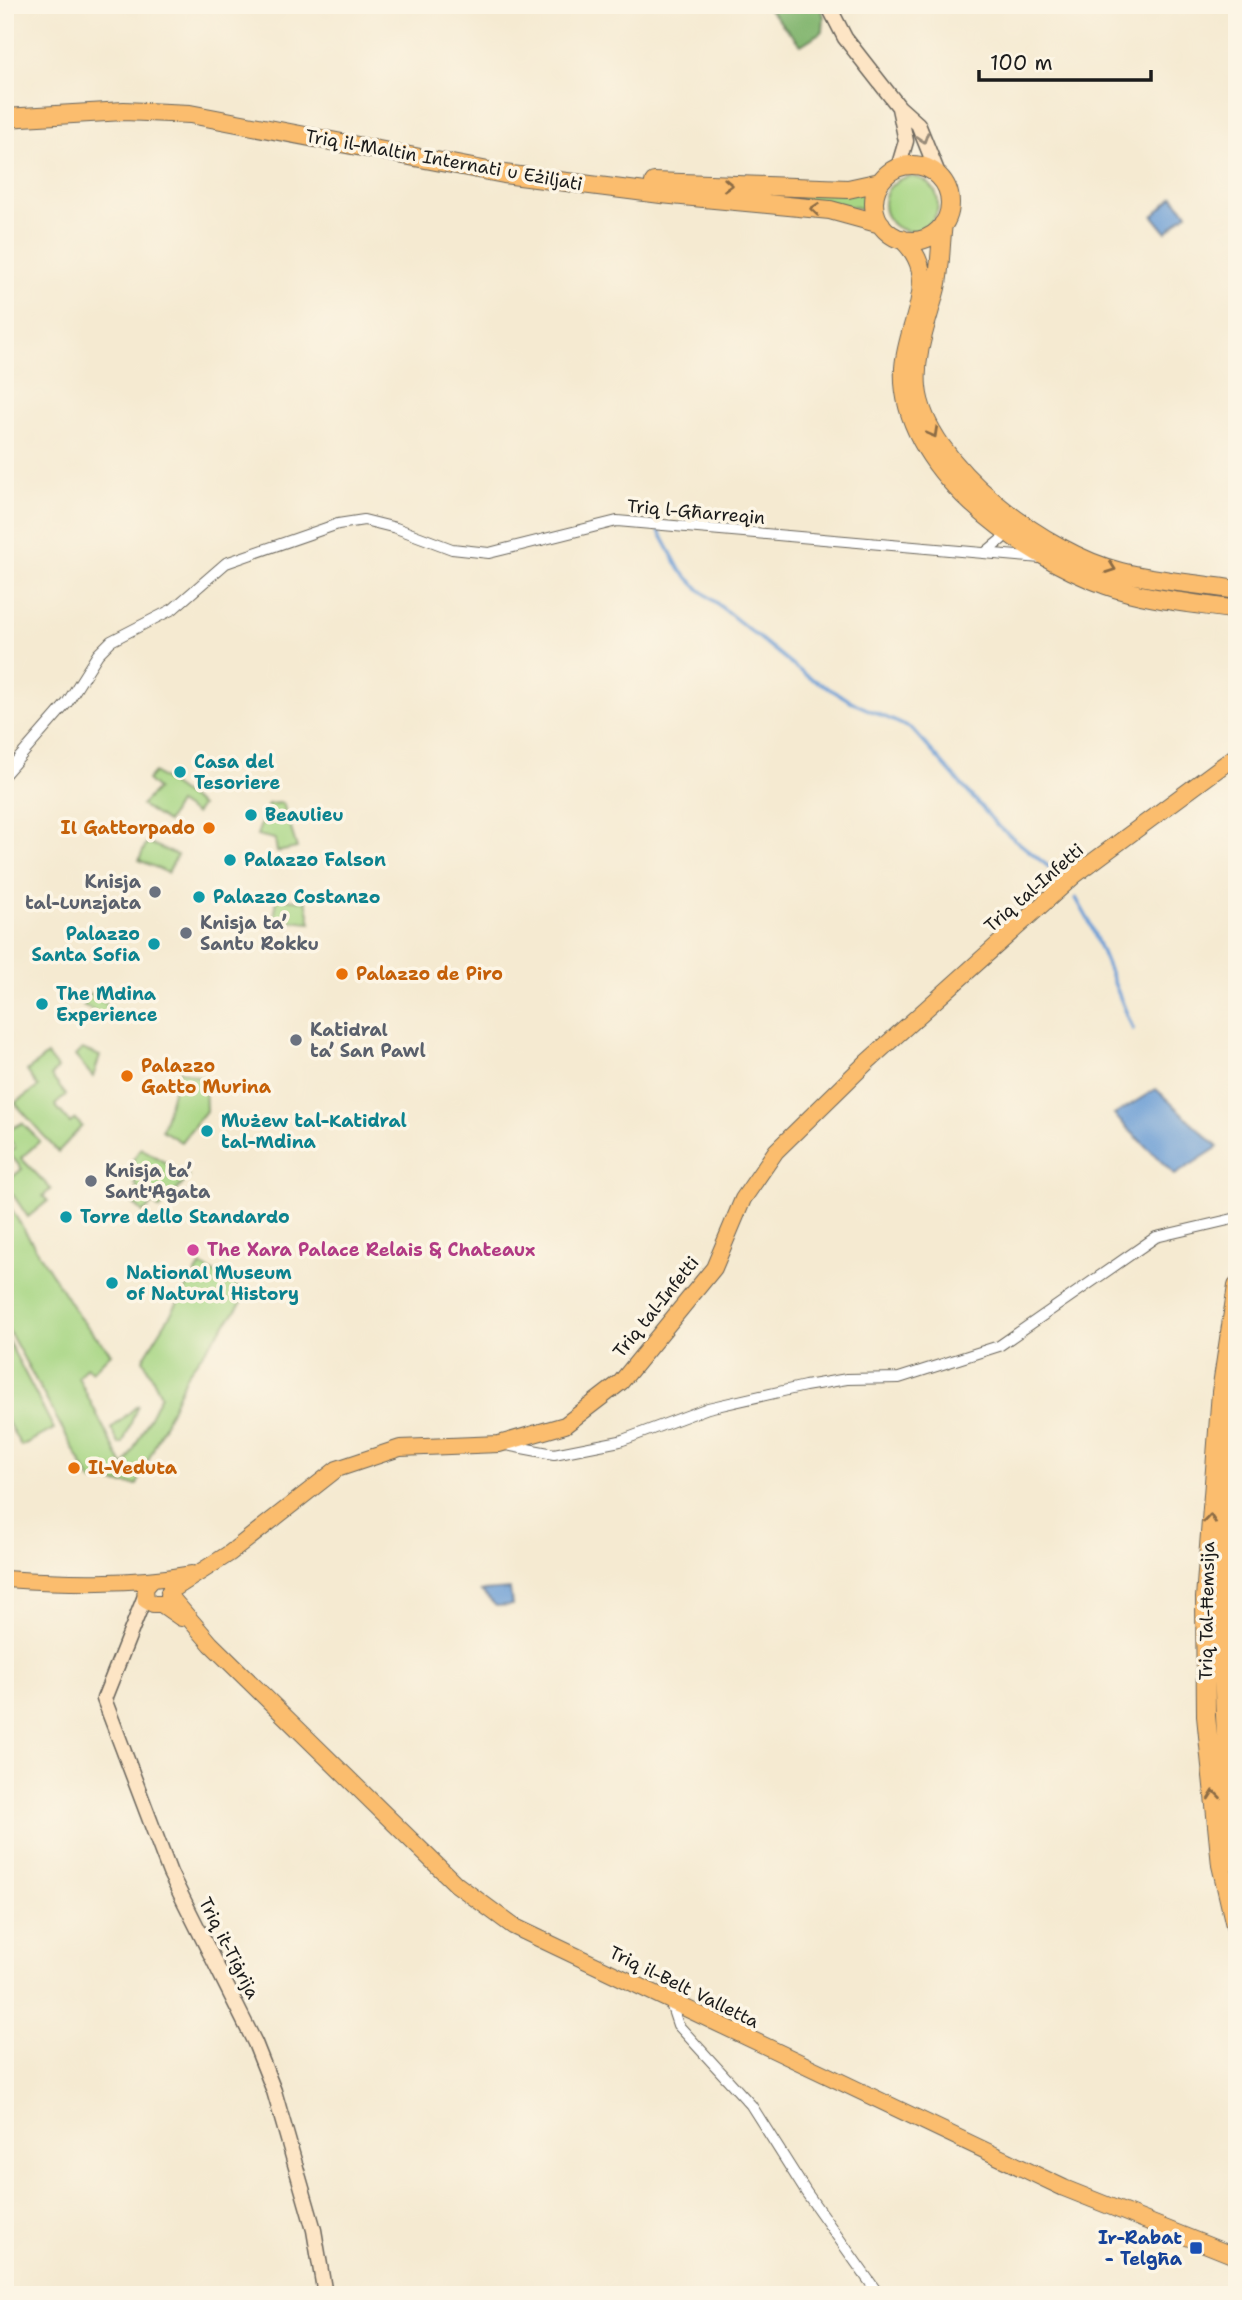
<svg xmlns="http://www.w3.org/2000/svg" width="1242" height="2300" font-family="'Shantell Sans',sans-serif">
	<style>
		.green { fill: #a7d684; stroke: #627950; stroke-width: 2 }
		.forest { fill: #85b772; stroke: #506a47; stroke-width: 2 }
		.water { fill: #6a9dd5; stroke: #435c78; stroke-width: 2 }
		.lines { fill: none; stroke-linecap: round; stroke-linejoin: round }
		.stream { stroke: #6a9dd5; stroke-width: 3.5 }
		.street-casing { stroke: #68645b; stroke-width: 12 }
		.secondary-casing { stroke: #68645b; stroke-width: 17 }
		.primary-casing { stroke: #68645b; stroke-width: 18 }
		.highway-casing { stroke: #68645b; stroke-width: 20 }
		.street { stroke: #fff; stroke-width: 10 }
		.secondary { stroke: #fde5c5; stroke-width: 14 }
		.primary { stroke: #fbbd6e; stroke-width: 16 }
		.highway { stroke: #fbbd6e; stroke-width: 18 }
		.oneway { stroke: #988b79 }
		.oneway2 { stroke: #8c6c45 }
		.culture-dot { fill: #0f9aa8; stroke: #fcf5e5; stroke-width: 2.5 }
		.food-dot { fill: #e8710a; stroke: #fcf5e5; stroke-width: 2.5 }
		.worship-dot { fill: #6b7280; stroke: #fcf5e5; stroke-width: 2.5 }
		.hotel-dot { fill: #d1479c; stroke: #fcf5e5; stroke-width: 2.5 }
		.transit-dot { fill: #1a4fb4; stroke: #fcf5e5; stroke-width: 2.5 }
		.labels { text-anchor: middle; stroke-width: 7; stroke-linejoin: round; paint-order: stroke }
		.street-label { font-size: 18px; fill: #1c1c1c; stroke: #fcf5e5 }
		.culture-label { font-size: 18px; font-weight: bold; fill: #0d838f; stroke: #fcf5e5; text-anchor: start }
		.food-label { font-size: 18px; font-weight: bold; fill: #c56008; stroke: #fcf5e5; text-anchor: start }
		.worship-label { font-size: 18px; font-weight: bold; fill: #5b616d; stroke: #fcf5e5; text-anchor: start }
		.hotel-label { font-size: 18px; font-weight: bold; fill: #b23c85; stroke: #fcf5e5; text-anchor: start }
		.transit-label { font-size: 18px; font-weight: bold; fill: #164399; stroke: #fcf5e5; text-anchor: end }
	</style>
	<rect width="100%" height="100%" fill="#fcf5e5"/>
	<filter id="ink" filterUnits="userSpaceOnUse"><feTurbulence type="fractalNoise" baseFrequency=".0143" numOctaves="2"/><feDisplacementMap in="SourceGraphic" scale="14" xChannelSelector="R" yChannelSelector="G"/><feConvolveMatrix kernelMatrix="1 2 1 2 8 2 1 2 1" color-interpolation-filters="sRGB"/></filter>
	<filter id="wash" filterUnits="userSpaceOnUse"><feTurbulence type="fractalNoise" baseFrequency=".00686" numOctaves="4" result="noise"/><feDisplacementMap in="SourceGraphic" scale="28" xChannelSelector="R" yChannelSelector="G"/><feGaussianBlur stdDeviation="1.57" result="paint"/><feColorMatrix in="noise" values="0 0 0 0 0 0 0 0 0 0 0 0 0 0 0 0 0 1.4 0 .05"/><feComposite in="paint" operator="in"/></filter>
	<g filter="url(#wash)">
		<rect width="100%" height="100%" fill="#f5ead1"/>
		<path class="green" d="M884 204a27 27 0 1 1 54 0a27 27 0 1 1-54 0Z
			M786,192H866V209L785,197Z
			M154,772L201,806L195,814L178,803L167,822L141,805L157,789L147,780Z
			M283,803L297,848L277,852L275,839L257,835L268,804Z
			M147,842L177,855L168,873L139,860Z
			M277,898L306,901L311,923L274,919Z
			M90,993L108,1005L106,1018L83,1005Z
			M82,1049L100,1056L93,1077L75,1056Z
			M47,1055L58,1069L51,1076L66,1095L55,1105L70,1123L75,1119L82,1126L58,1152L15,1103L38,1087L27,1071Z
			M179,1070L205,1079L206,1111L181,1142L162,1130Z
			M22,1123L40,1141L21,1158L51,1189L43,1196L48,1201L28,1217L5,1183L22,1169L9,1153L15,1148L10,1140L5,1142V1132Z
			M141,1148L189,1177L160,1209L153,1203L143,1213L128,1198L138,1188L134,1183L143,1173L132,1161Z
			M11,1209L79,1317L111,1353L92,1372L86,1367L78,1377L124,1468L161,1395L143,1359L201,1265L249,1293L187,1374L137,1485L91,1481L5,1324V1213Z
			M5,1335L54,1429L21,1446L5,1417Z
			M138,1405L123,1443L119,1444L111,1429Z"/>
		<path class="forest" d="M765,5H820L824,17L823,31L801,45Z"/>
		<path class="water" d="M1173,197L1187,213L1166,232L1153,216Z
			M1156,1089L1218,1147L1175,1175L1114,1115Z
			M510,1589L512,1605L496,1606L481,1591Z"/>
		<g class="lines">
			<path class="stream" d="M659,531L680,570L699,589L805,675L858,705L912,729L998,826L1059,875
				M1076,898L1089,921L1133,1029"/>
		</g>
	</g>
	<g filter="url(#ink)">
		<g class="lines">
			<defs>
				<path id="street" d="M985,553L1002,539V528
					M5,774L67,703L98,654L111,641L173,609L226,563L338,524L364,520L396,528L452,549L489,553L617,521L1041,558
					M506,1445L554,1454L620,1441L708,1408L805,1386L847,1379L899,1378L999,1346L1156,1237L1237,1218
					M1228,1606L1237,1587
					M670,2001L678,2025L751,2105L806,2192L879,2295"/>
				<path id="secondary" d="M828,5L845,38L899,107L918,124L939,176
					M898,168L906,141L899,108
					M145,1596L104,1699L170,1873L255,2043L274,2091L314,2230L325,2295"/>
				<path id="primary" d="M5,1579C66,1583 131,1585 191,1574
					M152,1580L145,1588L146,1600L153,1604H161L181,1618
					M169,1592L230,1553L337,1469L400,1448L499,1444L565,1425L621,1382L714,1268L743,1199L776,1151L867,1062L1075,875L1237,755
					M169,1595L211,1644L456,1884L513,1926L1064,2188L1237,2257"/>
				<path id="highway" d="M5,118L124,111L190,114L504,174L661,194L830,210L881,224
					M874 203a38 38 0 1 1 76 0a38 38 0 1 1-76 0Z
					M654,182L848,189L880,182
					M943,224C940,245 941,267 936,288C928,320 914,352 917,387C924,465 1048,555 1121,572C1158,581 1199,584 1237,590
					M902,239C944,277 907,321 904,368C898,467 1022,555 1106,585C1147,600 1193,603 1237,610
					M1237,1286L1221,1392L1205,1598L1206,1716L1221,1865L1237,1934
					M1237,1399C1217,1558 1219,1704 1237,1863"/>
			</defs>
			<use href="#street" class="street-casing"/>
			<use href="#secondary" class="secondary-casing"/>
			<use href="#primary" class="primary-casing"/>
			<use href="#highway" class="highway-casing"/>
			<use href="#street" class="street"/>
			<use href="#secondary" class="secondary"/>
			<use href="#primary" class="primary"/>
			<use href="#highway" class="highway"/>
		</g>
		<defs><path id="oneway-chevron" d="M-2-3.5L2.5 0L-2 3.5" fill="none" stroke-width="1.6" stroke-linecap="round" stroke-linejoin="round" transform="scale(1.75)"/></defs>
		<use class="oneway" href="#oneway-chevron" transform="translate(923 138) rotate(72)"/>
		<g class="oneway2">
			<use href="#oneway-chevron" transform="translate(728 185) rotate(2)"/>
			<use href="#oneway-chevron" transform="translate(815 209) rotate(-175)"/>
			<use href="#oneway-chevron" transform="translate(933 433) rotate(61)"/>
			<use href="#oneway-chevron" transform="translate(1111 568) rotate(20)"/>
			<use href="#oneway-chevron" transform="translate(1210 1519) rotate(-85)"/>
			<use href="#oneway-chevron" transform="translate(1214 1795) rotate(-96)"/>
		</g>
	</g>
	<g class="culture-dot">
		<circle cx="180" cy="772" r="7"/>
		<circle cx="251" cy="815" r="7"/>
		<circle cx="230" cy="860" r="7"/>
		<circle cx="199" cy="897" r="7"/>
		<circle cx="154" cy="944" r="7"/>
		<circle cx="42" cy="1004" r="7"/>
		<circle cx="207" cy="1131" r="7"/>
		<circle cx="66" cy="1217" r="7"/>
		<circle cx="112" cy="1283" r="7"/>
	</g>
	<g class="food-dot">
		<circle cx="209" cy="828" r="7"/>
		<circle cx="342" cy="974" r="7"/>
		<circle cx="127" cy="1076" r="7"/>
		<circle cx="74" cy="1468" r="7"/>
	</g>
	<g class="worship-dot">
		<circle cx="155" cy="892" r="7"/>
		<circle cx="186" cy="933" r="7"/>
		<circle cx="296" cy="1040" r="7"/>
		<circle cx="91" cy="1181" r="7"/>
	</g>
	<circle class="hotel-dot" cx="193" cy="1250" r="7"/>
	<rect class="transit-dot" x="1189" y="2241" width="14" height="14" rx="3.5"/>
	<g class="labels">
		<g class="street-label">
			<text transform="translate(444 160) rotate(10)" y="6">Triq il-Maltin Internati u Eżiljati</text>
			<text transform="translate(696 512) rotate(5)" y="6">Triq l-Għarreqin</text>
			<text transform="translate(1034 888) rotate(-41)" y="6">Triq tal-Infetti</text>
			<text transform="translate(656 1307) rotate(-51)" y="6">Triq tal-Infetti</text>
			<text transform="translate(1207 1611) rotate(-89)" y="6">Triq Tal-Ħemsija</text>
			<text transform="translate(229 1948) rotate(63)" y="6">Triq it-Tiġrija</text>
			<text transform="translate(684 1987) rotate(26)" y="6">Triq il-Belt Valletta</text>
		</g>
		<g class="culture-label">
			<text x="194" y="768">Casa del<tspan x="194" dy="21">Tesoriere</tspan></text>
			<text x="265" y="821">Beaulieu</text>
			<text x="244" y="866">Palazzo Falson</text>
			<text x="213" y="903">Palazzo Costanzo</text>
			<text x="140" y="940" text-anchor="end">Palazzo<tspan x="140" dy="21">Santa Sofia</tspan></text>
			<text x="56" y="1000">The Mdina<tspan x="56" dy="21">Experience</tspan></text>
			<text x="221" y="1127">Mużew tal-Katidral<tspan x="221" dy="21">tal-Mdina</tspan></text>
			<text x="80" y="1223">Torre dello Standardo</text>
			<text x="126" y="1279">National Museum<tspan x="126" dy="21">of Natural History</tspan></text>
		</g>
		<g class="food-label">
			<text x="195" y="834" text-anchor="end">Il Gattorpado</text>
			<text x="356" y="980">Palazzo de Piro</text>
			<text x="141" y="1072">Palazzo<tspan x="141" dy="21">Gatto Murina</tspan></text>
			<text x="88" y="1474">Il-Veduta</text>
		</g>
		<g class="worship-label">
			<text x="141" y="888" text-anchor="end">Knisja<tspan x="141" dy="21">tal-Lunzjata</tspan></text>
			<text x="200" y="929">Knisja ta’<tspan x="200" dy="21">Santu Rokku</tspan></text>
			<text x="310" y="1036">Katidral<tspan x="310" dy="21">ta’ San Pawl</tspan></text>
			<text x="105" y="1177">Knisja ta’<tspan x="105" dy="21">Sant'Agata</tspan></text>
		</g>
		<g class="hotel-label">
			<text x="207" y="1256">The Xara Palace Relais &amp; Chateaux</text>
		</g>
		<g class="transit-label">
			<text x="1182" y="2244">Ir-Rabat<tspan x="1182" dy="21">- Telgħa</tspan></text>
		</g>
	</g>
	<rect width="1242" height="2300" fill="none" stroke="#fcf5e5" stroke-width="28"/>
	<path d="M979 70v10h172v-10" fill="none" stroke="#1c1c1c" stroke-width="3.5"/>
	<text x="990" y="70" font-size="21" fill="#1c1c1c" stroke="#fcf5e5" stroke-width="5" paint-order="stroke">100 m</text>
</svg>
